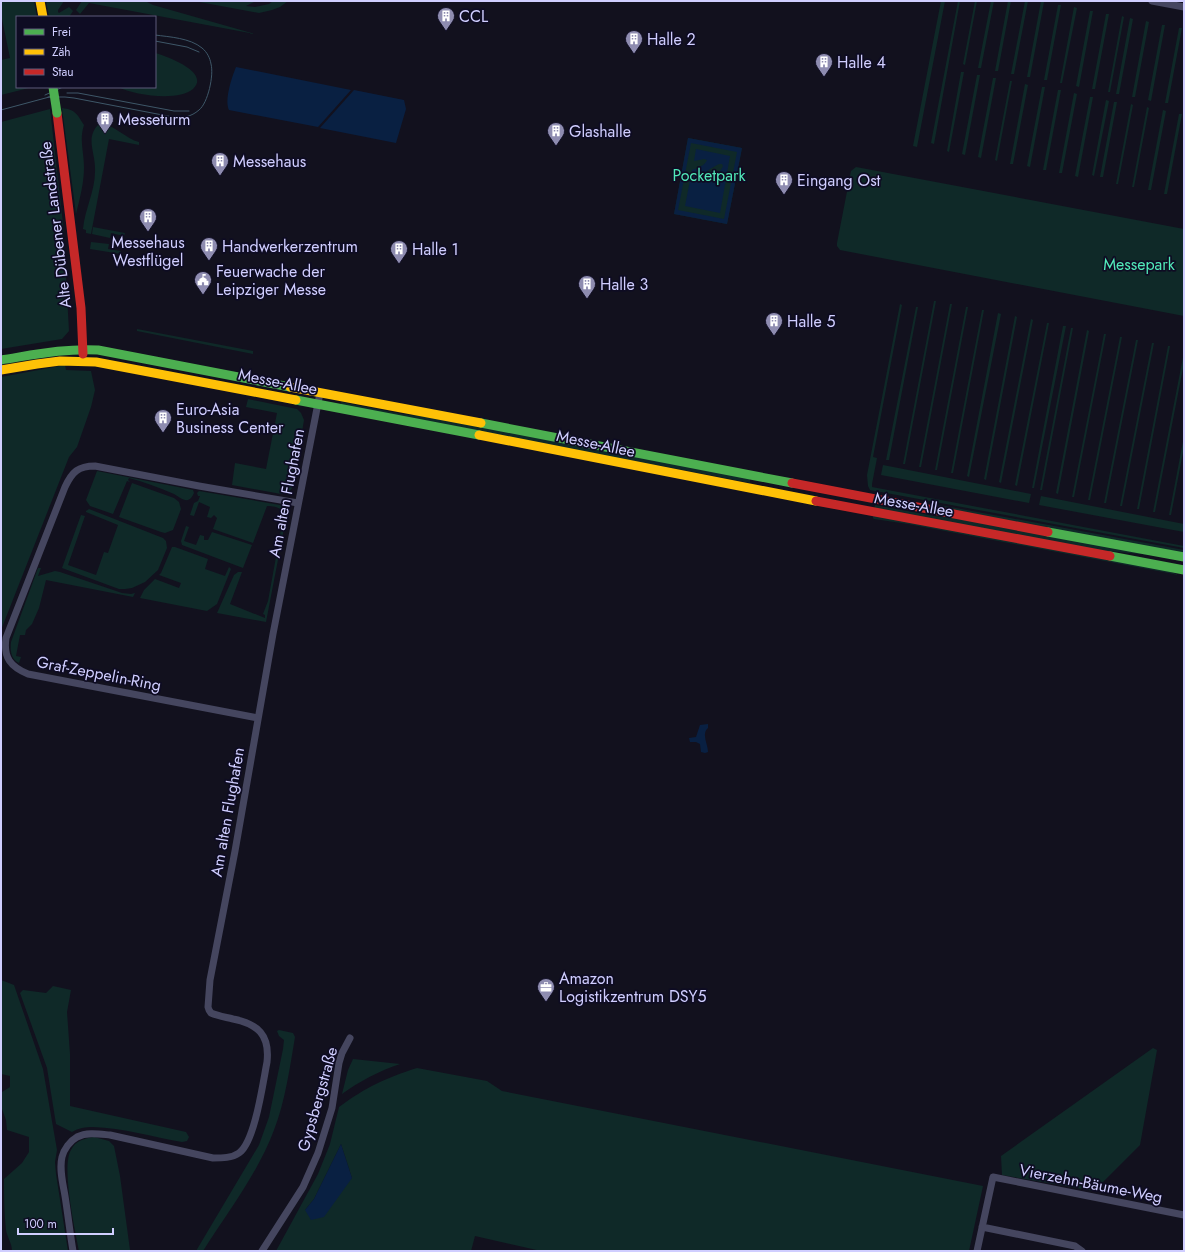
<svg xmlns="http://www.w3.org/2000/svg" width="1185" height="1252" font-family="Jost,sans-serif">
	<style>
		.green { fill: #0f2928; fill-rule: evenodd }
		.water { fill: #092042; fill-rule: evenodd }
		.lines { fill: none; stroke-linecap: round; stroke-linejoin: round }
		.street { stroke: #45465f; stroke-width: 7 }
		.fast { stroke: #4caf50; stroke-width: 9 }
		.slow { stroke: #ffc107; stroke-width: 9 }
		.jam { stroke: #c62828; stroke-width: 9 }
		.tram { stroke: #3e5768; stroke-width: 1 }
		.fast-bridge { stroke: #4caf50; stroke-width: 9 }
		.labels { text-anchor: middle; stroke-width: 3.5; stroke-linejoin: round; paint-order: stroke }
		.poi-label { font-size: 16px; fill: #d0ceff; stroke: #0e0c23; text-anchor: start }
		.park-label { font-size: 16px; fill: #51e8b9; stroke: #0e0c23 }
		.street-label { font-size: 16px; fill: #d0ceff; stroke: #0e0c23 }
	</style>
	<rect width="100%" height="100%" fill="#12111e"/>
	<path class="green" d="M1,1H34L37,17H17V87H33L1,95V60L10,58L1,14Z
		M46,1H64L58,10V12L59,13L69,7L73,11L69,17H49Z
		M82,1H145L153,5L255,34L89,3L80,14L76,10Z
		M194,1H256L246,6L255,7L269,4L273,1H288L280,7L272,10L259,13Z
		M941,1H945L917,147L913,146Z
		M958,1H960L934,144L931,143Z
		M975,1H977L965,65L963,64Z
		M991,1H994L981,68H978Z
		M1008,1H1011L998,71H995Z
		M1025,1H1028L1014,74H1011Z
		M1041,1L1044,2L1030,77H1027Z
		M1058,5H1061L1047,80H1044Z
		M1074,7L1077,8L1062,83H1060Z
		M1090,11H1093L1079,87L1076,86Z
		M1106,14H1109L1095,89H1092Z
		M1122,16L1124,17L1110,92H1108Z
		M1130,18L1133,19L1119,94H1116Z
		M1146,21L1149,22L1135,97H1132Z
		M1162,25H1165L1151,101L1148,100Z
		M1179,28H1182L1168,103H1165Z
		M155,53C166,56 211,72 193,89C178,102 134,95 118,87H155Z
		M961,72H964L949,152L947,151Z
		M977,75H980L965,155L962,154Z
		M993,78H996L981,158L978,157Z
		M1010,81H1012L997,161L995,160Z
		M1025,84L1028,85L1013,164H1010Z
		M1042,87H1045L1030,167L1027,166Z
		M1058,90H1061L1046,170H1043Z
		M1074,93L1077,94L1062,173H1059Z
		M1090,97H1093L1078,177L1075,176Z
		M1106,100L1109,101L1094,176L1092,175Z
		M1114,102H1117L1103,177H1100Z
		M1131,104L1133,105L1118,184H1116Z
		M1147,107L1149,108L1134,187H1132Z
		M62,108C76,110 77,114 84,125C79,140 84,152 84,167C84,183 80,198 76,214Z
		M50,109L63,223L69,331L62,339L1,349V122Z
		M1163,110L1166,111L1151,190H1148Z
		M1179,114H1182L1167,194H1164Z
		M99,124C113,123 126,139 139,142V145L109,139L91,234L86,233V230L83,229C85,208 96,190 95,168C95,152 85,137 99,124Z
		M688,138L742,148L727,224L674,214Z
		M856,167L1184,229V316L840,250L837,246V243L851,171Z
		M93,227L125,233L124,236L111,233L110,238L92,234Z
		M91,242L109,244L108,249L121,251V254L90,249Z
		M934,301H936L905,464H903Z
		M900,304L902,305L873,457L877,458L872,484V487L1184,546V548L870,490L868,486L867,475Z
		M950,304H952L921,467H919Z
		M916,307H918L889,460H886Z
		M966,307H968L937,470H935Z
		M982,310H984L953,473H951Z
		M998,313L1001,314L969,477L967,476Z
		M1015,316L1017,317L986,480L984,479Z
		M1031,319L1033,320L1001,483L999,482Z
		M1047,323H1049L1017,486L1015,485Z
		M1063,326H1066L1034,488H1032Z
		M1071,328H1073L1042,490H1040Z
		M137,329L253,351V354L137,331Z
		M1087,330L1089,331L1058,494L1056,493Z
		M1104,334H1106L1074,497H1072Z
		M1120,337H1122L1090,500H1088Z
		M1136,340H1138L1106,503H1104Z
		M1152,343H1154L1122,506H1120Z
		M1168,346H1170L1139,509H1137Z
		M1184,352V363L1155,512H1153Z
		M65,365L66,370L91,371L95,390L91,407L77,447L69,457L1,630V377Z
		M248,399L297,409L301,413L304,420L303,426L293,487L287,494H281L232,485L235,463L266,469L277,413L246,407Z
		M341,402L402,414L429,417L750,478V483L662,466L631,463L341,405Z
		M1184,436V447L1171,515H1169Z
		M883,465L1031,494L1029,503L881,475Z
		M97,471L193,490L194,493C192,497 190,501 185,500C181,499 178,496 174,494C160,488 144,482 129,478L128,480L130,482L127,481L113,514L90,506L86,500Z
		M132,483L174,498L179,502L181,509L173,530L165,533L161,532L119,517Z
		M199,491L280,505C284,507 285,509 287,513L266,622L217,613L234,575L238,572H242L230,604L265,618V615L263,614L268,601L284,513C280,507 274,506 267,506L253,543L213,529L217,518L214,515L211,518L207,517L210,507L199,502L194,516L190,515L194,503L198,501L200,496H198L197,493Z
		M1041,496L1184,524V532L1039,505Z
		M934,504L1184,550V553L967,514Z
		M875,505L934,516L963,519L1151,555L1098,550L874,509Z
		M89,509L163,538L166,541L167,548L158,570L145,582L132,588L125,589H119L62,568L81,515L85,516L68,565L96,575L104,552L108,553L118,525L86,512V511Z
		M873,515L1162,569L1179,575L908,524L874,519L873,518Z
		M186,526L189,527L184,541L196,545L200,535L204,536V540H208L212,532L252,545L243,568L182,545L181,541Z
		M172,547H175L208,559L205,569L225,576L229,567L231,569L217,604L207,611L140,598L144,590L155,579L179,588L181,583L159,575L161,573Z
		M38,568H41L38,576L55,571L60,572L122,593L131,594L135,593L133,597L46,580L39,608L32,624L26,630L25,635H20L16,656L21,657L19,663C11,659 10,651 11,642Z
		M1,980L14,985L43,1069L57,1150L55,1162L56,1174L68,1251H12C12,1243 7,1237 6,1230C4,1213 4,1196 4,1179L22,1163L29,1152V1137L7,1130L6,1120L2,1109V1092L10,1087V1076L1,1074Z
		M53,986L71,990L67,1012L70,1054V1106L186,1132L189,1137L187,1141L182,1142C153,1137 123,1128 93,1127C86,1127 78,1128 72,1132L56,1124L47,1068L20,993L23,990L46,993Z
		M279,1030L293,1033L295,1037C290,1067 285,1102 274,1130C258,1173 228,1212 203,1251H196L259,1145L269,1117L283,1049L284,1040L279,1036L277,1031Z
		M1153,1048L1157,1050L1140,1145L1094,1191L1002,1175L1001,1156Z
		M353,1059L400,1064C379,1071 360,1081 342,1094L348,1070Z
		M417,1068L487,1081L502,1091L983,1186L969,1251H541L475,1236L471,1251H276L318,1174L330,1144L339,1107C366,1087 386,1078 417,1068ZM341,1144L352,1178L305,1210L314,1199Z
		M94,1137L109,1141L114,1146L120,1176L130,1250L125,1251H79C75,1230 61,1166 71,1150C75,1141 85,1138 94,1137Z"/>
	<path class="water" d="M236,67L351,90L318,127L229,110C224,100 232,77 236,67Z
		M354,90L404,100L406,109L396,143L320,128Z
		M688,138L742,148L727,224L674,214ZM691,143L737,152L724,219L678,210Z
		M696,149L730,156L720,213L685,206L692,170C697,168 705,166 707,160L704,159L694,161ZM719,164H722L723,166C720,173 713,178 706,181L702,179C703,172 713,167 719,164Z
		M708,724V728C701,734 708,744 708,752L705,753L701,752L700,744L696,742H690L689,738L696,737L700,725Z
		M341,1144L352,1178L324,1217L311,1220L305,1210L314,1199Z"/>
	<g class="lines">
		<path class="street" d="M1152,1L1184,7
			M258,718L28,674C11,667 3,658 6,638L65,487C72,472 78,466 95,466L199,486L298,503
			M982,1227L1075,1246L1082,1251
			M73,1251C70,1233 68,1215 65,1196C63,1184 59,1169 62,1157C64,1149 70,1141 77,1137C87,1132 99,1134 110,1135L213,1158C222,1158 232,1158 239,1153C255,1142 263,1082 267,1062C270,1035 258,1024 233,1019C225,1017 218,1016 211,1013L209,1010L208,1007L210,980L235,851L273,634L320,393
			M262,1251L303,1187L318,1153L332,1108L339,1063L342,1053L350,1038
			M977,1251L993,1177L1184,1215"/>
		<path class="fast" d="M1,360C33,355 65,348 98,350L290,387
			M296,400L479,435
			M481,423L792,483
			M1048,532L1184,557
			M1110,556L1184,570"/>
		<path class="slow" d="M40,1L43,17
			M1,370L37,364L60,361L96,362L296,400
			M290,387L481,423
			M479,435L816,501"/>
		<path class="jam" d="M57,113L81,308L83,354
			M792,483L1048,532
			M816,501L1110,556"/>
		<path class="tram" d="M155,41L187,47L199,52
			M67,93H78L174,111H189
			M45,95L63,87
			M48,97H65L74,98L173,117C183,118 191,117 199,110C208,103 214,75 211,64C210,58 207,52 202,48C190,38 170,37 155,35
			M1,110L53,96"/>
		<path class="fast-bridge" d="M53,87L57,113"/>
	</g>
	<defs>
		<symbol id="building-pin" viewBox="-11 -11 22 30"><path d="M0 17L-7.5 6A9.5 9.5 0 1 1 7.5 6Z" fill="#8e8cb0" stroke="#0e0c23"/><path d="M-4-6H4V6H1V3H-1V6H-4ZM-2.5-4.3h1.7v1.8h-1.7ZM.8-4.3h1.7v1.8H.8ZM-2.5-1h1.7V.8h-1.7ZM.8-1h1.7V.8H.8Z" fill="#fff"/></symbol>
		<symbol id="civic-pin" viewBox="-11 -11 22 30"><path d="M0 17L-7.5 6A9.5 9.5 0 1 1 7.5 6Z" fill="#8e8cb0" stroke="#0e0c23"/><path d="M-.6-6.5H3V-4.5H.6V-3L4-1V1h2V6H-6V1h2V-1L-.6-3ZM-1.2 2.5V6h2.4V2.5Z" fill="#fff"/></symbol>
		<symbol id="office-pin" viewBox="-11 -11 22 30"><path d="M0 17L-7.5 6A9.5 9.5 0 1 1 7.5 6Z" fill="#8e8cb0" stroke="#0e0c23"/><path d="M-6-3h4V-5.5h4V-3h4V5H-6ZM-1-4.5V-3h2v-1.5ZM-6 0V1H6V0Z" fill="#fff"/></symbol>
	</defs>
	<g fill-rule="evenodd">
		<use href="#building-pin" x="436" y="6" width="20" height="27"/>
		<use href="#building-pin" x="624" y="29" width="20" height="27"/>
		<use href="#building-pin" x="814" y="52" width="20" height="27"/>
		<use href="#building-pin" x="95" y="109" width="20" height="27"/>
		<use href="#building-pin" x="546" y="121" width="20" height="27"/>
		<use href="#building-pin" x="210" y="151" width="20" height="27"/>
		<use href="#building-pin" x="774" y="170" width="20" height="27"/>
		<use href="#building-pin" x="138" y="207" width="20" height="27"/>
		<use href="#building-pin" x="199" y="236" width="20" height="27"/>
		<use href="#building-pin" x="389" y="239" width="20" height="27"/>
		<use href="#civic-pin" x="193" y="270" width="20" height="27"/>
		<use href="#building-pin" x="577" y="274" width="20" height="27"/>
		<use href="#building-pin" x="764" y="311" width="20" height="27"/>
		<use href="#building-pin" x="153" y="408" width="20" height="27"/>
		<use href="#office-pin" x="536" y="977" width="20" height="27"/>
	</g>
	<g class="labels">
		<g class="poi-label">
			<text x="459" y="22">CCL</text>
			<text x="647" y="45">Halle 2</text>
			<text x="837" y="68">Halle 4</text>
			<text x="118" y="125">Messeturm</text>
			<text x="569" y="137">Glashalle</text>
			<text x="233" y="167">Messehaus</text>
			<text x="797" y="186">Eingang Ost</text>
			<text x="148" y="248" text-anchor="middle">Messehaus<tspan x="148" dy="18">Westflügel</tspan></text>
			<text x="222" y="252">Handwerkerzentrum</text>
			<text x="412" y="255">Halle 1</text>
			<text x="216" y="277">Feuerwache der<tspan x="216" dy="18">Leipziger Messe</tspan></text>
			<text x="600" y="290">Halle 3</text>
			<text x="787" y="327">Halle 5</text>
			<text x="176" y="415">Euro-Asia<tspan x="176" dy="18">Business Center</tspan></text>
			<text x="559" y="984">Amazon<tspan x="559" dy="18">Logistikzentrum DSY5</tspan></text>
		</g>
		<g class="park-label">
			<text x="709" y="181">Pocketpark</text>
			<text x="1139" y="270">Messepark</text>
		</g>
		<g class="street-label">
			<text transform="translate(55 225) rotate(-97)" y="6">Alte Dübener Landstraße</text>
			<text transform="translate(278 381) rotate(11)" y="6">Messe-Allee</text>
			<text transform="translate(596 443) rotate(12)" y="6">Messe-Allee</text>
			<text transform="translate(286 493) rotate(-79)" y="6">Am alten Flughafen</text>
			<text transform="translate(914 504) rotate(10)" y="6">Messe-Allee</text>
			<text transform="translate(99 673) rotate(11)" y="6">Graf-Zeppelin-Ring</text>
			<text transform="translate(227 812) rotate(-80)" y="6">Am alten Flughafen</text>
			<text transform="translate(317 1099) rotate(-74)" y="6">Gypsbergstraße</text>
			<text transform="translate(1091 1183) rotate(11)" y="6">Vierzehn-Bäume-Weg</text>
		</g>
	</g>
	<rect width="1185" height="1252" fill="none" stroke="#d0ceff" stroke-width="4"/>
	<rect x="16" y="16" width="140" height="72" fill="#0e0c23" stroke="#5c5a7b"/>
	<rect x="24" y="29" width="20" height="6" fill="#4caf50" stroke="#5c5a7b"/>
	<text x="52" y="36" font-size="12" fill="#d0ceff">Frei</text>
	<rect x="24" y="49" width="20" height="6" fill="#ffc107" stroke="#5c5a7b"/>
	<text x="52" y="56" font-size="12" fill="#d0ceff">Zäh</text>
	<rect x="24" y="69" width="20" height="6" fill="#c62828" stroke="#5c5a7b"/>
	<text x="52" y="76" font-size="12" fill="#d0ceff">Stau</text>
	<path d="M18 1228v6h95v-6" fill="none" stroke="#d0ceff" stroke-width="2"/>
	<text x="24" y="1228" font-size="12" fill="#d0ceff" stroke="#0e0c23" stroke-width="3" paint-order="stroke">100 m</text>
</svg>
